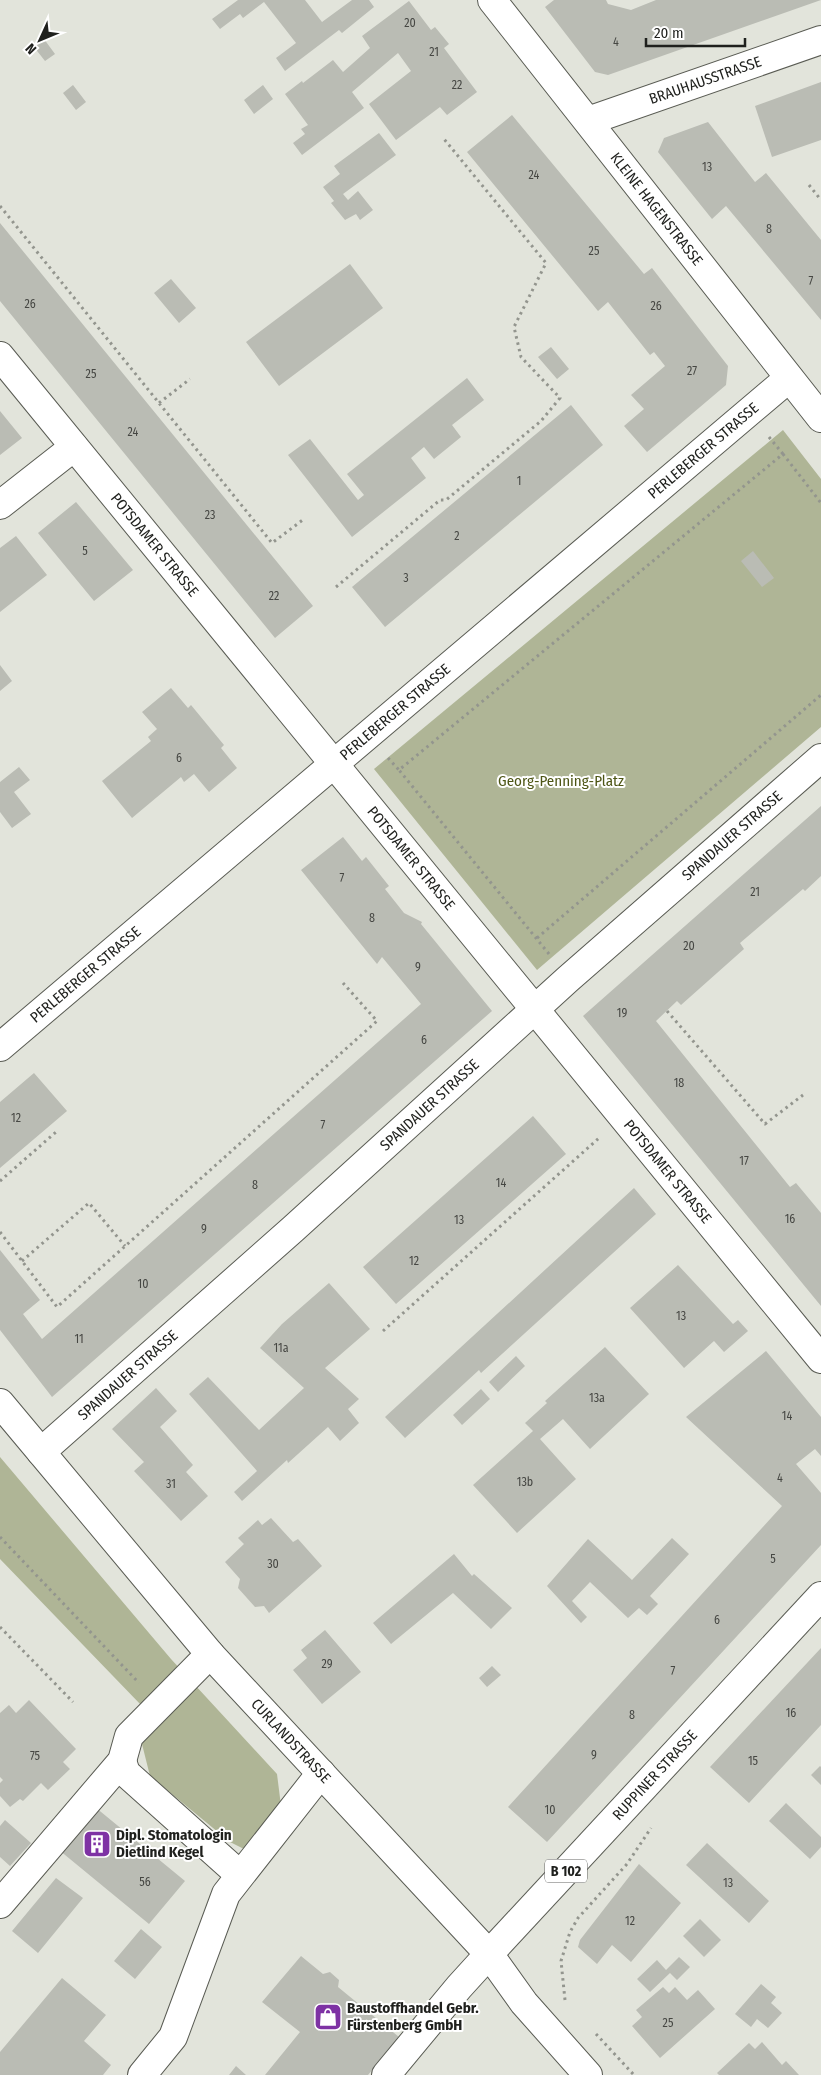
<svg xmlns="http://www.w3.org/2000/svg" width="821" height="2075" font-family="'Fira Sans Condensed',sans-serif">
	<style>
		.green { fill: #afb596 }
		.building { fill: #babcb4 }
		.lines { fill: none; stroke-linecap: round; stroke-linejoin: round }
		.minor-casing { stroke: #595b53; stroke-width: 30 }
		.major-casing { stroke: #595b53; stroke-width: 30 }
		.path { stroke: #93958e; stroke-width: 3; stroke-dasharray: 2.5 4; stroke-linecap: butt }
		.minor { stroke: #fff; stroke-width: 28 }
		.major { stroke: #fff; stroke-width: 28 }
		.labels { text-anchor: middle; stroke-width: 4; stroke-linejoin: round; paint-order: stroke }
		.number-label { font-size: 12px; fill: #464743 }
		.shield { fill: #fff; stroke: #626361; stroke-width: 1 }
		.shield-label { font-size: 14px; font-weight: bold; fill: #1f201d }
		.street-label { font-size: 15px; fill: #1f201d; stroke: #fff }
		.park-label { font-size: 15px; fill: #4d5515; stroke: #fff }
		.poi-label { font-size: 15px; font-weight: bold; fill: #1f201d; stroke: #fff; text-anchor: start }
	</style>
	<rect width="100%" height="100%" fill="#e2e4db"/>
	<path class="green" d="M783,430L821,479V727L537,970L374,769Z
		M0,1457L171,1659L277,1774L281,1806L244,1849L230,1842L150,1776L142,1744L141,1705L0,1559Z"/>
	<path class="building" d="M238,0H305L322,22L352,0H369L374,7L342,33L339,30L285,71L276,58L296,43L264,2L243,18L240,14L220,29L212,19Z
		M554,0H606L608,4L631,10L656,0H821L608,75L595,72L545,7Z
		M409,1L431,30L435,27L449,44L444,48L477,92L447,115L440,107L396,140L369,104L411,71L398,53L352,92L364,108L302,155L293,143L305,134L301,129L308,125L285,94L302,81L303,83L333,60L343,72L370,48L362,36Z
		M44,39L55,54L45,61L34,47Z
		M821,82V140L772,157L755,106Z
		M73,85L86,102L76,110L63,93Z
		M263,85L273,99L254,114L244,100Z
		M512,115L644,274L652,268L728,366L726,385L647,452L624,426L644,409L631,395L665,366L654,352L650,355L608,302L598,311L467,152Z
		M708,122L755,182L766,173L821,240V320L726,206L712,219L658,152L664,138Z
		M379,133L396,155L343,194L348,200L358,191L373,210L360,220L356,214L345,220L331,203L334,201L323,187L340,174L334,166Z
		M0,223L313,606L275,638L0,301Z
		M350,264L383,308L279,386L246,342Z
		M171,279L196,308L179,323L154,293Z
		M551,347L569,369L557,379L538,357Z
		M467,378L484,400L452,425L461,437L434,459L424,447L411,458L426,478L352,537L288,455L310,439L358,500L364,495L347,474Z
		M571,405L603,445L385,627L352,587Z
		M0,411L22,438L0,455Z
		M76,502L133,570L94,601L38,533Z
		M16,536L47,575L0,612V548Z
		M753,551L774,578L762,587L741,561Z
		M0,665L12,681L0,691Z
		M171,688L188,708L191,705L224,745L221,748L237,768L209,792L194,774L184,782L181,777L132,818L102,781L151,741L148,737L157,729L142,712Z
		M19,767L30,780L14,792L31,814L12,828L0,812V782Z
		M821,806V876L805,891L803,889L740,943L744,949L681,1005L677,1001L656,1021L790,1187L796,1183L821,1213V1306L583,1016Z
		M343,837L362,861L366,857L389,886L385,889L404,913L422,922L421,924L492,1011L52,1397L0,1330V1250L40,1300L23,1314L42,1339L421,1004L382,957L377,964L301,870Z
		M34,1073L67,1111L0,1168V1102Z
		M533,1116L566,1154L396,1304L363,1267Z
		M634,1188L656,1214L481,1373L479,1370L405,1438L385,1417Z
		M678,1265L733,1324L738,1320L748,1331L724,1352L714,1341L684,1368L630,1308Z
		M329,1283L370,1329L325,1368L359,1399L348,1409L359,1423L340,1441L328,1427L288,1463L287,1460L242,1501L234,1492L257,1471L189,1394L208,1377L259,1430L304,1388L260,1348L282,1324Z
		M605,1347L649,1394L590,1449L563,1419L540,1439L576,1479L517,1533L473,1485L533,1431L525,1423L547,1403L545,1401Z
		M766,1351L821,1417V1456L815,1449L796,1464L821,1493V1545L547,1842L508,1807L782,1506L686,1417Z
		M516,1356L525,1366L498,1392L489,1382Z
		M156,1388L177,1411L160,1427L193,1465L186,1472L208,1496L181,1521L134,1471L144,1462L112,1429Z
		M481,1389L490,1399L462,1425L453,1415Z
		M271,1518L293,1542L298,1539L322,1566L269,1613L264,1606L255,1607L238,1588L240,1579L225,1562L244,1544L238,1538L258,1520L262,1525Z
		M672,1538L689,1554L650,1596L658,1604L647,1615L639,1608L628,1618L590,1582L572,1601L587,1617L581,1623L547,1586L588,1539L632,1580Z
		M454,1554L472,1576L474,1574L512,1608L491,1629L453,1593L391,1644L373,1623Z
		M325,1630L361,1672L322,1704L293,1670L307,1658L301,1650Z
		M821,1648V1725L749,1803L710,1767Z
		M492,1666L501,1675L487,1687L479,1678Z
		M29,1700L76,1749L63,1762L70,1769L48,1790L41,1783L23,1801L20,1799L10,1807L0,1796V1783L3,1780L0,1777V1713L9,1705L16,1713Z
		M820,1766L821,1767V1785L811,1775Z
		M786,1803L821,1837V1847L810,1859L769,1821Z
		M95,1807L185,1881L149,1924L59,1850Z
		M5,1820L31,1843L10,1866L0,1857V1826Z
		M707,1843L769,1901L749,1923L686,1865Z
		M639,1864L681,1903L631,1962L612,1945L597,1964L578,1947L580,1940Z
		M56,1878L83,1898L38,1953L12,1931Z
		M700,1919L721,1940L704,1957L683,1936Z
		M141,1929L162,1947L135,1979L114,1961Z
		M301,1956L323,1974L330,1972L339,1980L338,1987L399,2037L368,2075H265L300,2032L262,2002Z
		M679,1957L690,1967L677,1980L670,1973L650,1992L637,1979L657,1960L666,1970Z
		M62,1978L106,2015L84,2041L111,2065L103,2075H0V2052Z
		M761,1984L776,1997L771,2003L782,2013L768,2028L757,2019L751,2027L735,2014Z
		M663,1987L669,1993L675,1987L687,2000L698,1990L715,2009L660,2058L632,2026L642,2017L636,2010Z
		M762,2042L782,2065L786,2061L799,2075H719L717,2073L749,2043L755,2049Z
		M236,2066L246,2075H229Z"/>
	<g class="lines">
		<defs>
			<g id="minor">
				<path id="s1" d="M492,0L821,418"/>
				<path id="s2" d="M588,121L821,40"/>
				<path id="s3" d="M0,356L821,1359"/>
				<path d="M0,505L74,447"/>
				<path id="s4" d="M0,1047L789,378"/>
				<path id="s5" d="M41,1452L293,1229L568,979L821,758"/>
				<path d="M122,1761L126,1773L240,1875"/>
				<path d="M0,1904L122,1761L129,1736L210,1654"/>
				<path d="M142,2075L173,2037L226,1894L321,1773"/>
				<path d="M386,2075L459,1987L489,1954"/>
			</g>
			<g id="major">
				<path id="s6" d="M0,1403L210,1654L489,1954L524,2003L588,2075"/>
				<path id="s7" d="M489,1954L821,1596"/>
			</g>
		</defs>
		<use href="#minor" class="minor-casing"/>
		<use href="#major" class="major-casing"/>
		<path class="path" d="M809,185L821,200
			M0,206L272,543L304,519
			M159,403L190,379
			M769,437L783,454
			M336,587L440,500H446L541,421L560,398L521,357L514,327L546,263L444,139
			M388,758L399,770
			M537,938L821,695
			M549,954L399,770L783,454L821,503
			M667,1011L765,1124L803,1095
			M0,1181L56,1132
			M0,1232L57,1307L377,1021L343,983
			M22,1261L89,1203L125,1246
			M383,1331L599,1138
			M0,1537L139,1683
			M0,1627L73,1702
			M565,2000L561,1961L570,1932L578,1918L627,1864L651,1828
			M596,2034L634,2075"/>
		<use href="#minor" class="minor"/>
		<use href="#major" class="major"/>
	</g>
	<defs>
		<symbol id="building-square" viewBox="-11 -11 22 22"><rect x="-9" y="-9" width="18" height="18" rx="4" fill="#7e32a4" stroke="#fff"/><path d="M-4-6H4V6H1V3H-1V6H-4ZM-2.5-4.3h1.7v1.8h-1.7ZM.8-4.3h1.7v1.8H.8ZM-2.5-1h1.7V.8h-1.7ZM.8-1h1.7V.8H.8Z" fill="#fff"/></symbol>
		<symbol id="shop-square" viewBox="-11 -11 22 22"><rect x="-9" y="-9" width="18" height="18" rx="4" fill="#7e32a4" stroke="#fff"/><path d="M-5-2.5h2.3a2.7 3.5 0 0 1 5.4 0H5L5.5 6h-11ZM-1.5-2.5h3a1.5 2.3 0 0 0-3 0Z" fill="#fff"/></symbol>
	</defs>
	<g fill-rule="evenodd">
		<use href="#building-square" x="81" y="1828" width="32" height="32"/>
		<use href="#shop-square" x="312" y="2001" width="32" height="32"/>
	</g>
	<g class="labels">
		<g class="number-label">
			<text x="410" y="27">20</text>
			<text x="616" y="46">4</text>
			<text x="434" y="56">21</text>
			<text x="457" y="89">22</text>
			<text x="707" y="171">13</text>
			<text x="534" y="179">24</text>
			<text x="769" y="233">8</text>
			<text x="594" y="255">25</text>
			<text x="811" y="285">7</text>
			<text x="30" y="308">26</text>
			<text x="656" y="310">26</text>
			<text x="692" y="375">27</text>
			<text x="91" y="378">25</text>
			<text x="133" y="436">24</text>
			<text x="519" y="485">1</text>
			<text x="210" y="519">23</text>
			<text x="457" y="540">2</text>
			<text x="85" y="555">5</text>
			<text x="406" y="582">3</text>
			<text x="274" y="600">22</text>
			<text x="179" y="762">6</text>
			<text x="342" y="882">7</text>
			<text x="755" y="896">21</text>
			<text x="372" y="922">8</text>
			<text x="689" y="950">20</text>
			<text x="418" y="971">9</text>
			<text x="622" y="1017">19</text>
			<text x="424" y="1044">6</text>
			<text x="679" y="1087">18</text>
			<text x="16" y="1122">12</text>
			<text x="323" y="1129">7</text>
			<text x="744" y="1165">17</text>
			<text x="501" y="1187">14</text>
			<text x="255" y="1189">8</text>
			<text x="790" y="1223">16</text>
			<text x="459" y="1224">13</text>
			<text x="204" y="1233">9</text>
			<text x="414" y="1265">12</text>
			<text x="143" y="1288">10</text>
			<text x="681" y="1320">13</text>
			<text x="79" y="1343">11</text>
			<text x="281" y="1352">11a</text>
			<text x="597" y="1402">13a</text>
			<text x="787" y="1420">14</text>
			<text x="780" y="1482">4</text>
			<text x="525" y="1486">13b</text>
			<text x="171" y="1488">31</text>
			<text x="773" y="1563">5</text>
			<text x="273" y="1568">30</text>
			<text x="717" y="1624">6</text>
			<text x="327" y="1668">29</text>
			<text x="673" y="1675">7</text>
			<text x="791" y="1717">16</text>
			<text x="632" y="1719">8</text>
			<text x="594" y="1759">9</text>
			<text x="35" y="1760">75</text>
			<text x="753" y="1765">15</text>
			<text x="550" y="1814">10</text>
			<text x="145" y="1886">56</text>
			<text x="728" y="1887">13</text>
			<text x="630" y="1925">12</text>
			<text x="668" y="2027">25</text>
		</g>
		<rect class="shield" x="545" y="1859.5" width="42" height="23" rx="4"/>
		<g class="shield-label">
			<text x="566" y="1876">B 102</text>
		</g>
		<g class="street-label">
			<text dy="5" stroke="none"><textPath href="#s2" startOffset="124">BRAUHAUSSTRASSE</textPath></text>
			<text dy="5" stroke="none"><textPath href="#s1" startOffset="266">KLEINE HAGENSTRASSE</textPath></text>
			<text dy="5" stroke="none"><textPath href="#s4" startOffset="922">PERLEBERGER STRASSE</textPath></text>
			<text dy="5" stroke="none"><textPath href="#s3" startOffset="244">POTSDAMER STRASSE</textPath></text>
			<text dy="5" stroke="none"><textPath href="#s4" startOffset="518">PERLEBERGER STRASSE</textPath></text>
			<text dy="5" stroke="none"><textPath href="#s5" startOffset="926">SPANDAUER STRASSE</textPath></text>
			<text dy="5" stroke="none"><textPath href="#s3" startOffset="649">POTSDAMER STRASSE</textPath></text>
			<text dy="5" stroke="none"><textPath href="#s4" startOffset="112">PERLEBERGER STRASSE</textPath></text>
			<text dy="5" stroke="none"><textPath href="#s5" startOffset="521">SPANDAUER STRASSE</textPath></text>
			<text dy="5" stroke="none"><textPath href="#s3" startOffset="1054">POTSDAMER STRASSE</textPath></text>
			<text dy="5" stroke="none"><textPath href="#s5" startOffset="116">SPANDAUER STRASSE</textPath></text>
			<text dy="5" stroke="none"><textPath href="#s6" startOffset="446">CURLANDSTRASSE</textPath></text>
			<text dy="5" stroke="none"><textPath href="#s7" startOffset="244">RUPPINER STRASSE</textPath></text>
		</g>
		<g class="park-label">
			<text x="561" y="786">Georg-Penning-Platz</text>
		</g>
		<g class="poi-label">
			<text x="116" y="1840">Dipl. Stomatologin<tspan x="116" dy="17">Dietlind Kegel</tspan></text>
			<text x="347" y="2013">Baustoffhandel Gebr.<tspan x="347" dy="17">Fürstenberg GmbH</tspan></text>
		</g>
	</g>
	<g transform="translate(40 40) rotate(226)" stroke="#ffffff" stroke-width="4" paint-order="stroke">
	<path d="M0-4L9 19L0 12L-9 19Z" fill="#1f201d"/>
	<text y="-8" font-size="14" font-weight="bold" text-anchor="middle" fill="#1f201d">N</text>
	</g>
	<path d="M646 38v8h99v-8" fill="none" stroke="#1f201d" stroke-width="2.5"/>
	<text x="654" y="38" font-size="15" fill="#1f201d" stroke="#ffffff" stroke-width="4" paint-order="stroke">20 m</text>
</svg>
